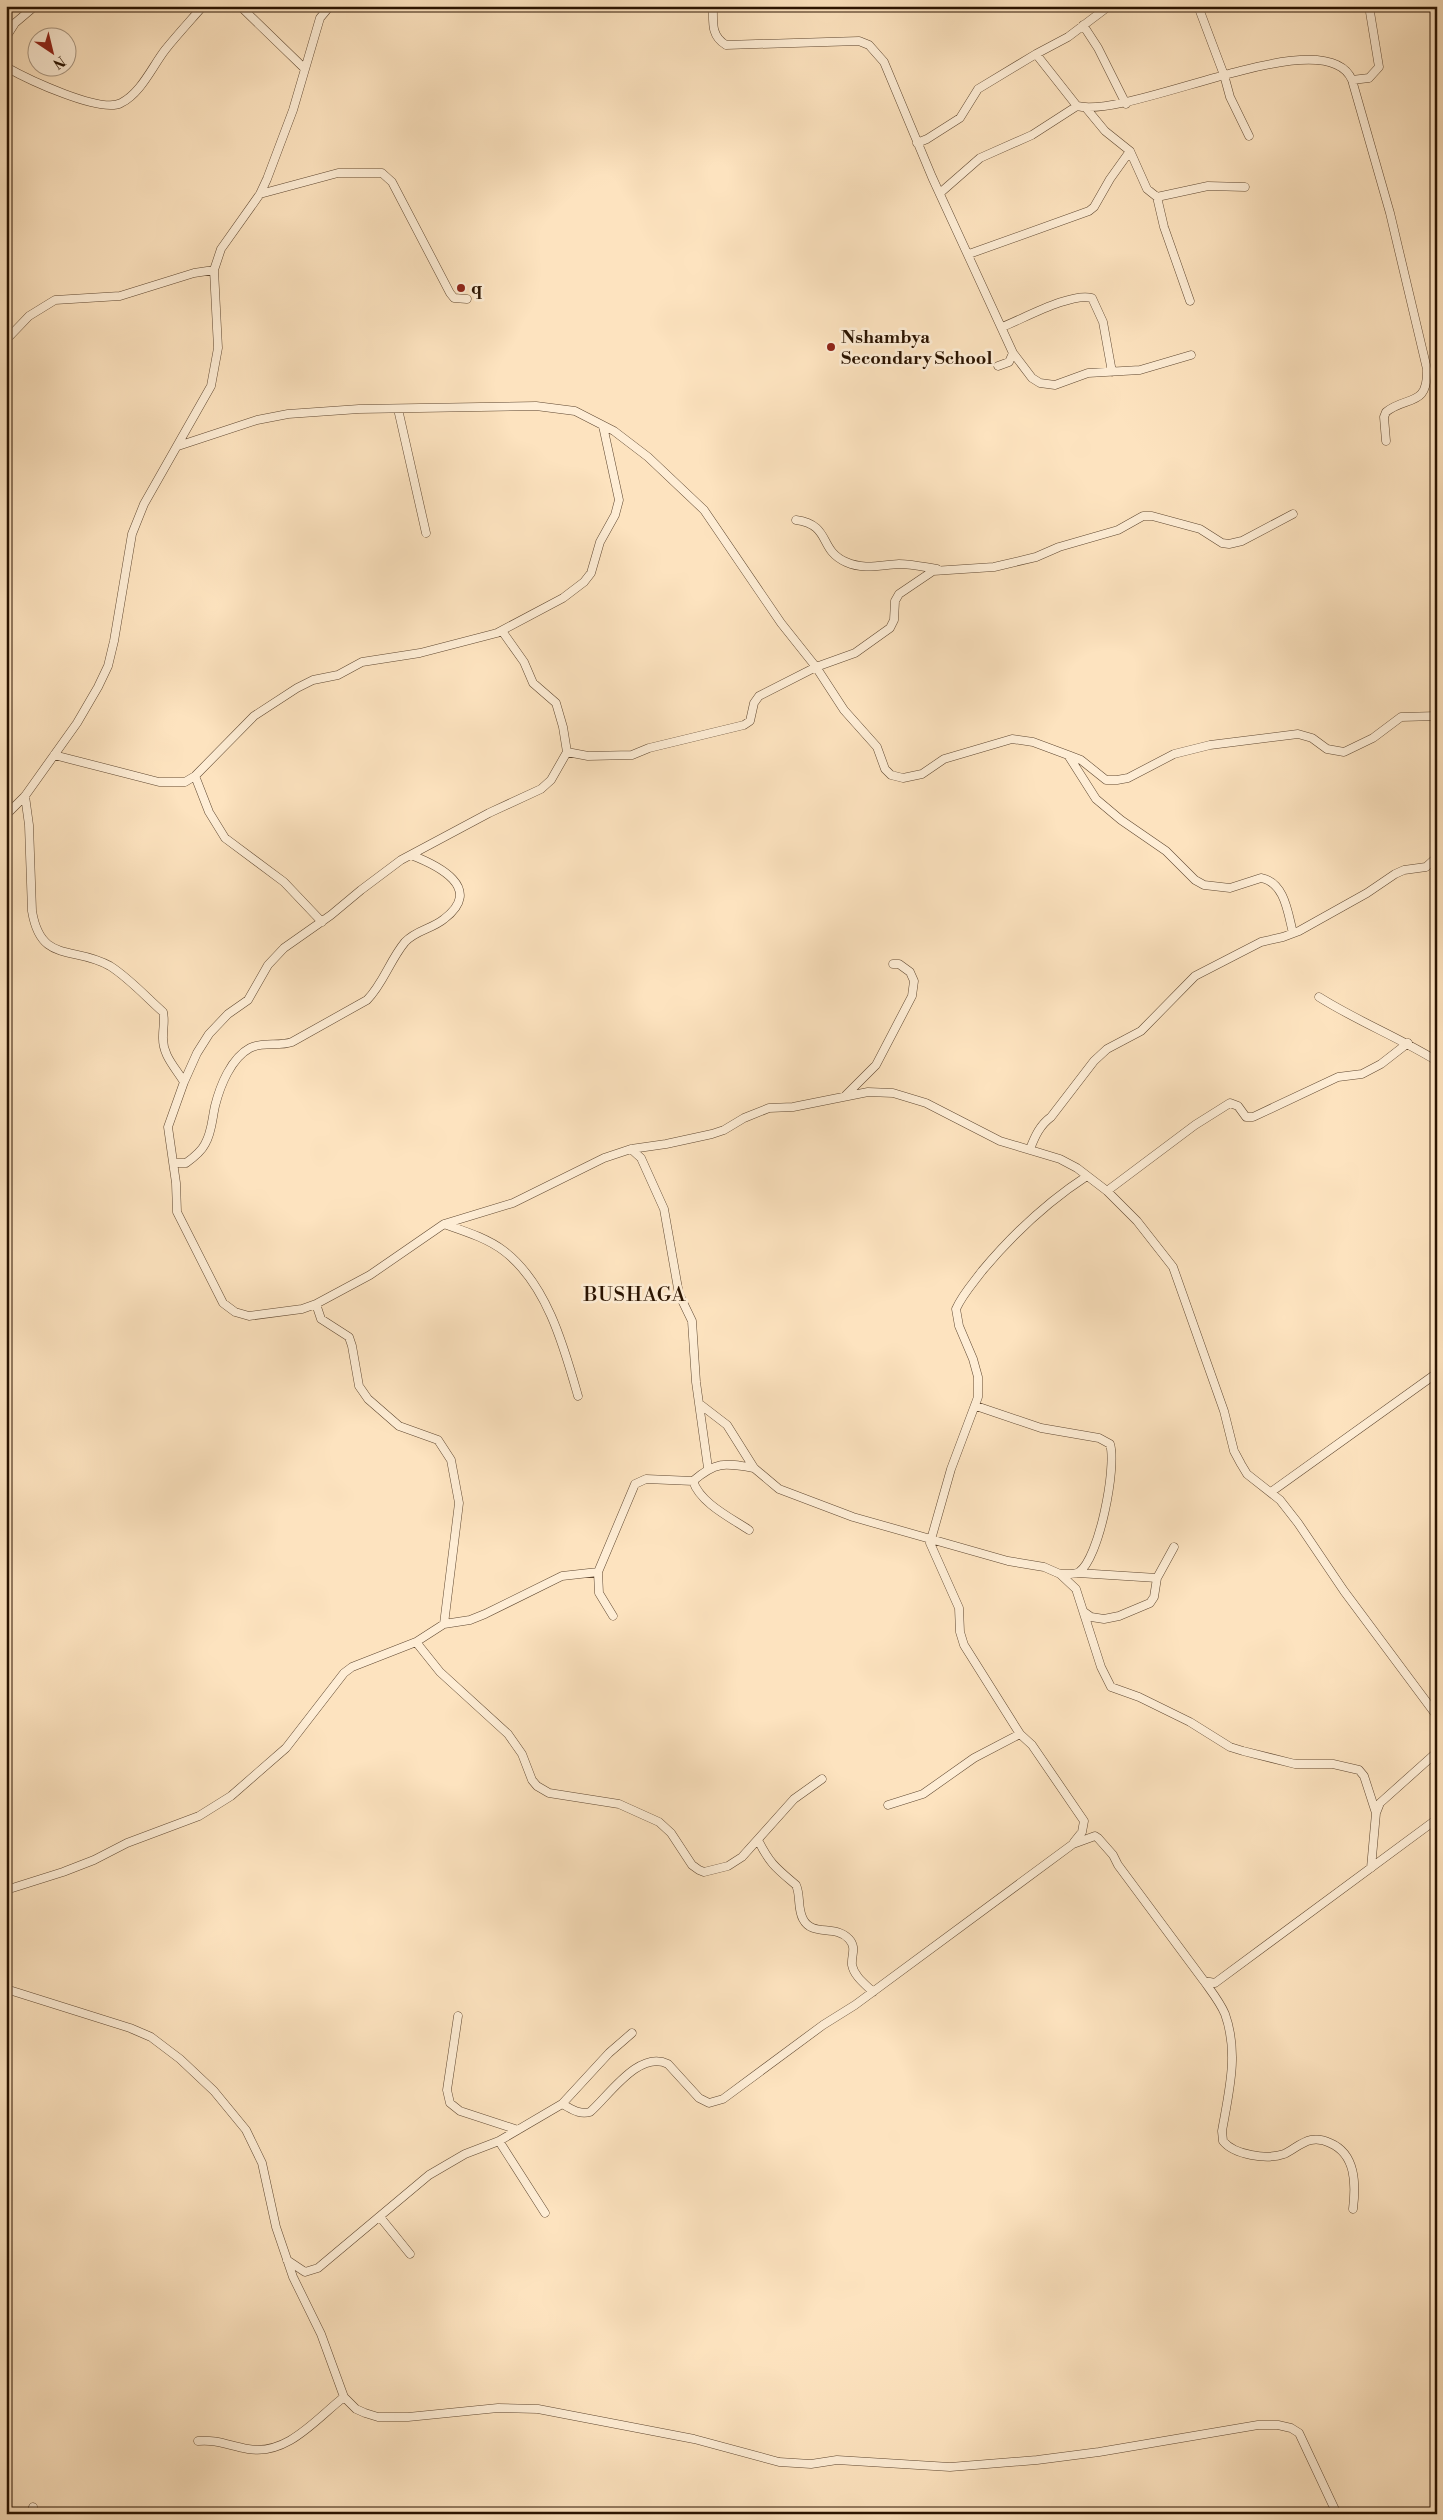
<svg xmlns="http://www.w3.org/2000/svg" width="1443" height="2520" font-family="'Libre Bodoni',serif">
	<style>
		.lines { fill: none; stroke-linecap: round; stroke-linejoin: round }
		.minor-casing { stroke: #5f4730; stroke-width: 9 }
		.minor { stroke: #feedd5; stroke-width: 8 }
		.poi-dot { fill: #8f2418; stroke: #feedd5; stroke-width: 2 }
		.labels { text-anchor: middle; stroke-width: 5; stroke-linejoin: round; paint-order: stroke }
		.poi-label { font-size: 18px; font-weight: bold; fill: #2a1300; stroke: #feedd5; text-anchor: start }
		.quarter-label { font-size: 20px; letter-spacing: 1px; fill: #2a1300; stroke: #feedd5 }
	</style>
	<rect width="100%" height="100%" fill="#fde3bf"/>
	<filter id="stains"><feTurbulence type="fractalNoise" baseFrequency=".004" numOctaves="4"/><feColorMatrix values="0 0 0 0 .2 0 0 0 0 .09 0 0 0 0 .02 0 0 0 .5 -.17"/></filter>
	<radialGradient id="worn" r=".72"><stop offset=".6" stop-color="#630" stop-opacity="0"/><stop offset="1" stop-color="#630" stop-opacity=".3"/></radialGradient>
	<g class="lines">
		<defs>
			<path id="minor" d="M240,6L304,68
				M713,6C713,23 711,36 726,45L859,41L869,45L884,62L932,177L1013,353L1009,362L998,366
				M1198,6L1224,75L1230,97L1249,136
				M1083,25L1098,48L1126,104
				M6,37L15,23L35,6
				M1036,54L1068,37L1109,6
				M6,67C27,79 101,114 121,103C141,93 152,67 165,50C177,35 190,21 203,6
				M1352,80L1369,78L1379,67L1369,6
				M1086,108L1105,131L1130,151L1147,189L1157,197L1208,186L1245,187
				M917,143L927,139L960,118L978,89L1036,54L1077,106C1133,119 1326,18 1352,80L1390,213L1427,369C1428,408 1407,395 1386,412L1384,417L1386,441
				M940,193L980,158L1032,135L1077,106
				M260,194L338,173H382L392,182L450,293L454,298L467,299
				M1157,197L1164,227L1190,301
				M969,254L1089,211L1094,207L1110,179L1130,151
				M1002,327C1023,319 1071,292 1092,298L1103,322L1112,372
				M6,340L29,316L55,300L120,296L194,273L214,270
				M1013,353L1032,378L1040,383L1055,385L1088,373L1140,370L1191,355
				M398,409L426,533
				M178,446L257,420L288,414L359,409L536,406L575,411L614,431L648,457L704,510L781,623L816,667L844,710L877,747L885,769L891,775L903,778L922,774L944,759L1012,739L1033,742L1068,755L1096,799L1121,820L1166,851L1195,880L1204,885L1230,888L1261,878C1285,882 1288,914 1293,933
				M796,520C832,525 818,550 846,562C864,570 880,565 899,564C911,564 924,567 937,569
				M567,752L588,756L632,755L649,748L744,725L750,721L754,703L759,696L816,667L855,653L890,628L894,620L895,601L899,594L933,571L994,567L1036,557L1059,547L1118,530L1143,516H1152L1200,529L1222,543L1229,544L1242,541L1293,514
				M54,755L159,782H185L195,776L254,716L297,688L313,680L338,675L362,662L420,653L497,633L563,598L584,582L591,573L600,542L615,515L619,500L603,426
				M1068,755L1081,760L1106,780H1117L1128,778L1174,754L1210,745L1298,734L1312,738L1327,749L1344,752L1373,738L1401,717L1437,716
				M195,776L209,812L225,838L284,882L322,922
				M25,796L29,825L32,911C41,965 74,945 110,966C129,978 146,997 163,1012C165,1021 163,1027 163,1036C162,1055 175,1067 184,1082L168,1127L176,1183L177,1212L223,1303L235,1312L249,1316L302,1309L316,1304L370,1275L444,1224L513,1203L604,1158L631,1149L666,1144L712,1134L724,1130L744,1118L769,1108L793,1107L868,1092L893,1093L926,1103L1000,1141L1060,1159L1077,1168L1107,1191L1137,1221L1173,1267L1224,1411L1234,1451L1241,1464L1247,1474L1280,1500L1298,1523L1344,1591L1437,1716
				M6,815L25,796L77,723L98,687L108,666L114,641L132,534L144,504L211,386L218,348L214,270L221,249L260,194L267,179L293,110L320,18L330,6
				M1319,997C1357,1021 1398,1037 1437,1061
				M184,1082L197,1053L209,1034L228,1014L248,1000L268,965L284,948L331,915L361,890L401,860L489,813L541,789L551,780L567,752L563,727L556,703L533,683L524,662L502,631
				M846,1095L876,1065L912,996L914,981L910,972L899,964H893
				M631,1149L641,1158L664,1209L679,1294L692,1321L696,1382L708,1468
				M1030,1149C1035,1136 1040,1125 1051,1117L1094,1061L1107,1049L1141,1031L1195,976L1261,942L1283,937L1299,931L1367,893L1395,874L1404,870L1426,867L1437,857
				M174,1163H186C193,1158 201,1152 205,1144C212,1132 212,1119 215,1106C220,1086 231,1058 250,1048C264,1041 278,1047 292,1042L367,1000C383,984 390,960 405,942C416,930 432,929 444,919C485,888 437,865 411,855
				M1107,1191L1195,1125L1230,1103L1238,1106L1246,1117H1253L1338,1077L1362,1074L1381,1064L1408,1043
				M444,1224C464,1231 487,1238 504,1251C547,1284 564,1347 578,1396
				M316,1304L321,1319L349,1337L352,1346L359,1386L368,1399L399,1426L438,1440L451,1460L459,1503L444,1624
				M701,1405L727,1425L754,1468L779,1489L853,1517L1008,1561L1044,1567L1060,1574L1076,1589L1101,1667L1111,1687L1139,1697L1190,1722L1230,1747L1243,1751L1295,1764H1333L1359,1770L1364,1776L1376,1813
				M976,1406L1041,1428L1099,1438L1110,1444C1117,1467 1099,1559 1079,1572C1074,1575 1066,1574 1060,1574
				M693,1481C700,1503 731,1518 749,1530
				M1271,1492L1437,1373
				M1078,1573L1157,1578
				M1084,1612L1091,1617L1104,1619L1119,1616L1150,1603L1154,1597L1157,1578L1174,1547
				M613,1616L599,1593L598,1572L635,1484L646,1479L693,1481C716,1461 725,1463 754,1468
				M416,1642L440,1672L508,1734L522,1754L532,1780L537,1786L549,1793L619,1804L659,1822L671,1833L692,1865L699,1870L704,1872L728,1866L742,1857L794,1799L822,1779
				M1020,1734L964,1645L960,1632L959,1608L930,1543L951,1469L978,1397V1377L973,1359L959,1326L956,1309C962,1295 973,1283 982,1271C1013,1234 1047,1202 1087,1176
				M888,1805L923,1794L974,1758L1020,1734L1032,1745L1084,1821L1082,1832L1074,1842
				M758,1840C770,1864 776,1868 796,1885C801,1896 797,1908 803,1919C812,1937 835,1924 849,1939C857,1948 851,1955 852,1965C854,1976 865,1984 873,1992
				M1371,1868L1376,1813L1380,1803L1437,1752
				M6,1890L63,1872L94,1860L127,1843L199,1816L231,1796L286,1748L344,1673L352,1667L416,1642L444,1624L470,1620L485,1614L562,1576L598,1572
				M1204,1981C1211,1991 1220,2002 1225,2014C1239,2053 1229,2091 1222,2131L1223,2141C1234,2155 1267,2160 1284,2154C1293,2150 1301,2142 1311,2140C1317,2139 1324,2140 1330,2143C1356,2154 1356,2184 1353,2209
				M6,1989L130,2028L151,2037L180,2059L214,2091L246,2130L262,2163L276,2227L293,2277L321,2334L344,2397L356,2409L365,2413L378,2417H408L498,2408L538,2409L694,2439L779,2462L811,2464L837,2460L950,2467L1037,2460L1099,2452L1258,2425H1278L1291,2428L1299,2433L1337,2514
				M458,2016L447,2090L450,2103L460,2111L518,2130
				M562,2104L609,2053L632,2033
				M499,2141L545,2213
				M380,2217L410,2254
				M287,2260L305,2272L318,2268L429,2175L465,2154L499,2141L562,2104C572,2109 579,2115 590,2112C608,2097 639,2049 668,2064L699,2098L709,2103L723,2099L823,2025L855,2005L1073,1844L1095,1836L1098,1838L1113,1855L1118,1865L1204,1981L1215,1983L1437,1819
				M198,2441C216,2439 230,2446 248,2449C287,2456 316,2419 344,2397
				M31,2514L33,2507"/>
		</defs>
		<use href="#minor" class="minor-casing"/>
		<use href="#minor" class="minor"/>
	</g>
	<g class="poi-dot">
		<circle cx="461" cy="288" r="5"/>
		<circle cx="831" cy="347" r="5"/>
	</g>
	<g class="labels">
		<g class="poi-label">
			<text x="471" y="294">q</text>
			<text x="841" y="343">Nshambya<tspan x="841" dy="21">Secondary School</tspan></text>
		</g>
		<g class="quarter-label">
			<text x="635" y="1301">BUSHAGA</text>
		</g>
	</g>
	<rect width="1443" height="2520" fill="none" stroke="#fde3bf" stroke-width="25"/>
	<rect x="8" y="8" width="1428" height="2505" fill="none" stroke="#2a1300" stroke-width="2.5"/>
	<rect x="12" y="12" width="1418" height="2495" fill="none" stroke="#2a1300"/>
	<g transform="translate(52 52) rotate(145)"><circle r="24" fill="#feedd5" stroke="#a99680"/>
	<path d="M0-4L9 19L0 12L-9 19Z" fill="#8f2418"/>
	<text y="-8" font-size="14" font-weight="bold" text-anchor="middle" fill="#2a1300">N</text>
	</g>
	<rect width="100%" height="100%" filter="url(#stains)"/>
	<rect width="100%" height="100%" fill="url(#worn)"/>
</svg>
